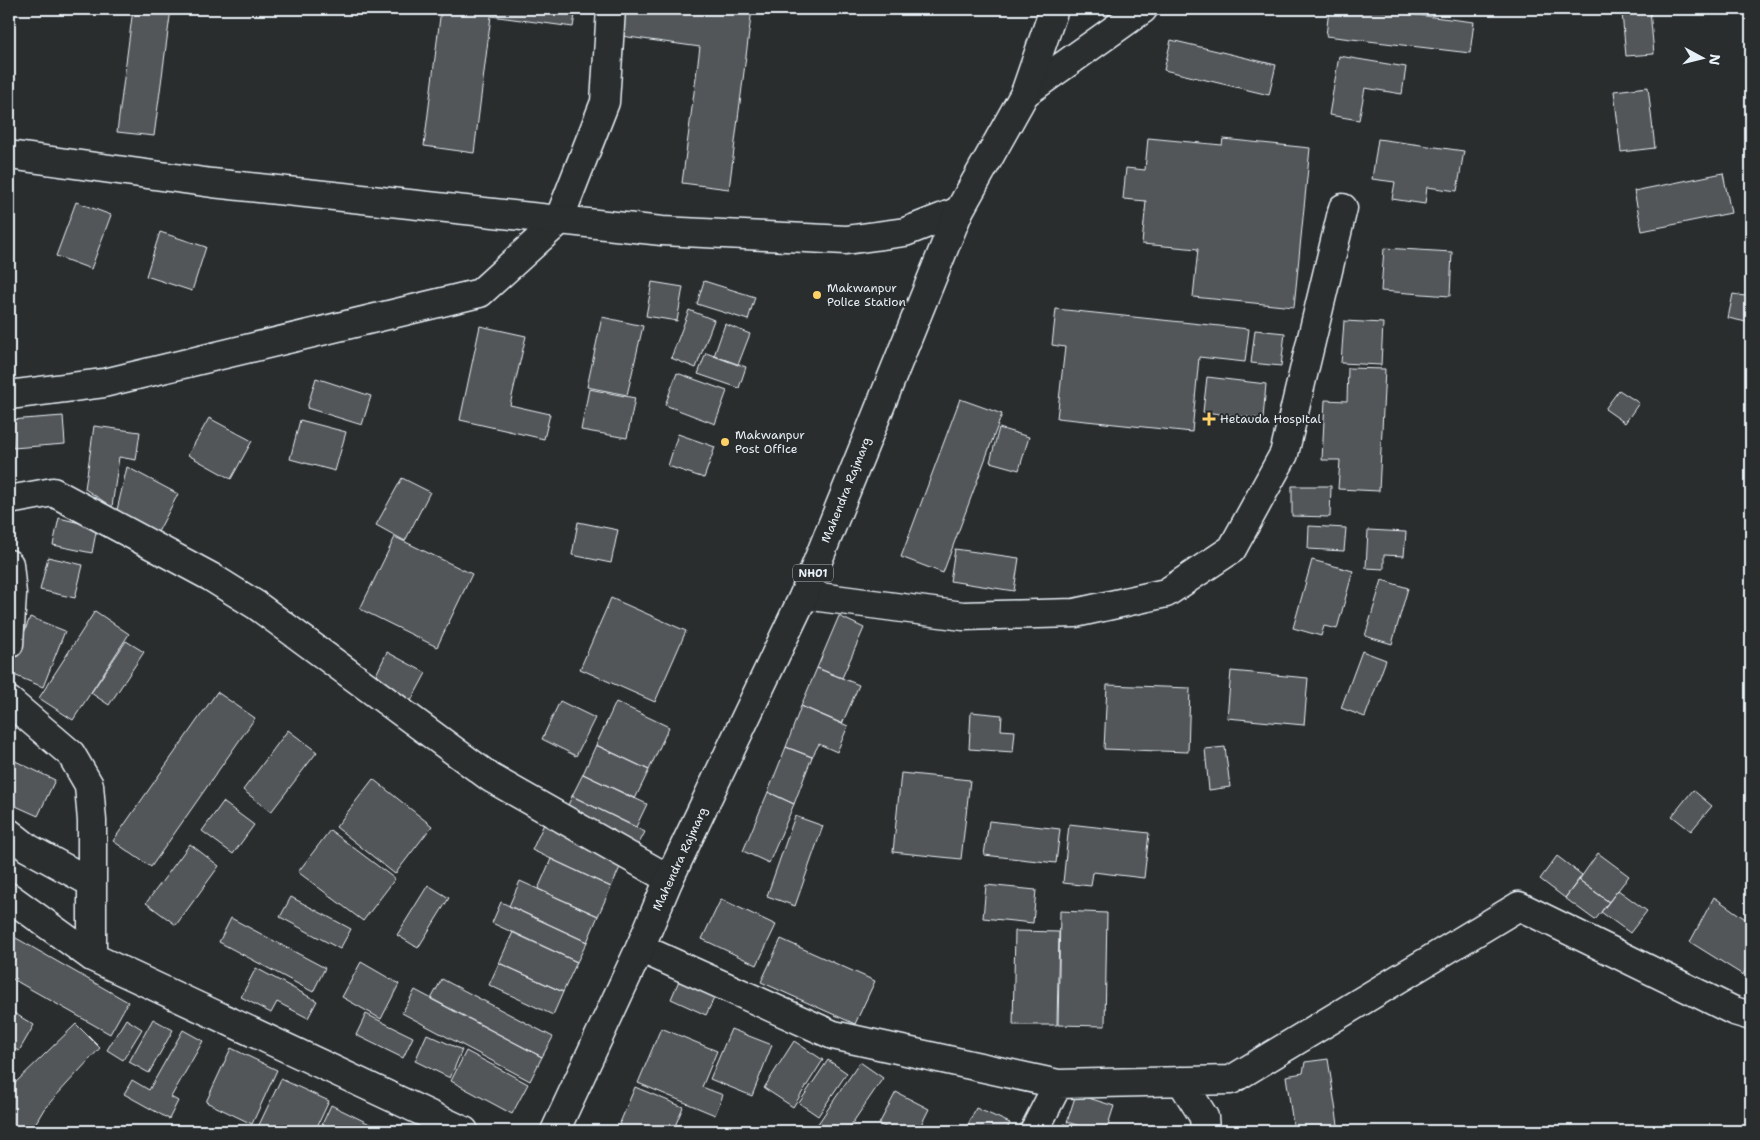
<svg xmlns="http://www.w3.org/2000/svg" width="1760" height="1140" font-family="'Shantell Sans',sans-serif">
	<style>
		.building { fill: #535759; stroke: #e8f1f8 }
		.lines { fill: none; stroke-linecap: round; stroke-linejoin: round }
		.minor-casing { stroke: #e8f1f8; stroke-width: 31 }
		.tertiary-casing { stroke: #e8f1f8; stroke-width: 31 }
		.trunk-casing { stroke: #e8f1f8; stroke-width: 31 }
		.minor { stroke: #2a2d2e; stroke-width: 28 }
		.tertiary { stroke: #2a2d2e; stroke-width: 28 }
		.trunk { stroke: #2a2d2e; stroke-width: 28 }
		.poi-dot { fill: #ffd166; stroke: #2a2d2e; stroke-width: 2 }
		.labels { text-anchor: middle; stroke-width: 4; stroke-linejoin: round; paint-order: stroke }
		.shield { fill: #2a2d2e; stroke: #afb6bb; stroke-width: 1 }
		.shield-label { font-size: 11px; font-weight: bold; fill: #e8f1f8 }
		.poi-label { font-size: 12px; fill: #e8f1f8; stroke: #2a2d2e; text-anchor: start }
		.street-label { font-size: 12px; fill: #e8f1f8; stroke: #2a2d2e }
	</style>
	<rect width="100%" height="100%" fill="#2a2d2e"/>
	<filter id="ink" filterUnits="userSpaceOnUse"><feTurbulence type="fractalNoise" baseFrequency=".02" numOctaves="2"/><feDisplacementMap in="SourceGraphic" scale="10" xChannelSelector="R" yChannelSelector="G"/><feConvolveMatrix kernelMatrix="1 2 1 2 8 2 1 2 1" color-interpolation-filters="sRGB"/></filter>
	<g filter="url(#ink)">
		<path class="building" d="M133,9H171L154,136L117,132Z
			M441,9H576L573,27L491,16L474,153L424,146Z
			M624,9H752L729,189L682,183L700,47L621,36Z
			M1329,9H1369L1474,22L1470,53L1326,36Z
			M1650,11L1654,54L1626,56L1622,13Z
			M1171,40L1276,65L1269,95L1164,70Z
			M1339,56L1406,67L1402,94L1365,88L1359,120L1329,115Z
			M1648,87L1655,148L1621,152L1614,91Z
			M1148,138L1222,145L1223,139L1310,148L1294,307L1193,297L1198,249L1142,244L1146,201L1123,199L1126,168L1145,170Z
			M1378,139L1464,151L1457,191L1427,187L1425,204L1392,199L1395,182L1372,179Z
			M1723,173L1731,213L1642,231L1634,191Z
			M76,202L111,215L91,269L56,256Z
			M160,232L206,247L192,291L146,276Z
			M1384,248L1452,252L1450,296L1381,291Z
			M704,281L755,297L748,320L697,304Z
			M652,282L683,287L677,321L646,316Z
			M1733,294L1751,297V323L1728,318Z
			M1056,309L1249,329L1245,362L1199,357L1192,432L1057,418L1065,347L1052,345Z
			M689,310L714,320L696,368L671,358Z
			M602,317L643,326L627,395L587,387Z
			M1344,321L1383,323L1381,365L1341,363Z
			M725,324L750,334L738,365L714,356Z
			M480,326L526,336L510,405L550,414L544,439L460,420Z
			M1255,330L1285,333L1281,366L1251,363Z
			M706,353L746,367L739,388L698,374Z
			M1348,368L1385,369L1379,491L1338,489L1340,460H1322L1325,400L1347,401Z
			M677,373L727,391L715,424L665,405Z
			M1207,377L1266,384L1263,419L1203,412Z
			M316,378L371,396L362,425L307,408Z
			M589,389L635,398L627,438L581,430Z
			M1619,390L1639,403L1625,423L1605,409Z
			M960,399L1002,414L943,573L901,557Z
			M63,416L65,444L13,448L10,420Z
			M209,418L252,441L231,479L188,455Z
			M300,420L346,432L335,471L290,459Z
			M94,426L140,432L136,460L119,457L112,507L85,489Z
			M999,428L1029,437L1019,470L990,462Z
			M678,434L715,447L704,478L668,466Z
			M127,467L178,494L158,532L117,510Z
			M402,478L430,492L405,541L376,525Z
			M1292,486H1331L1330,517L1292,516Z
			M59,518L97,527L92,553L53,545Z
			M578,522L618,530L611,563L572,555Z
			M1309,526L1346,528L1344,551L1308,549Z
			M1368,530L1406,532L1404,556L1384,555V569L1366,568Z
			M395,537L472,574L437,647L360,609Z
			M955,549L1019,558L1014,591L950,581Z
			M48,557L83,565L75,598L40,590Z
			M1312,560L1353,571L1337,629L1324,626L1321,636L1293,628Z
			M1382,580L1408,588L1392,644L1365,636Z
			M611,598L686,631L655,702L580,669Z
			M95,611L129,634L73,720L39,698Z
			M839,616L864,628L842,678L817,668Z
			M30,617L65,631L43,687L9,673Z
			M126,641L144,652L109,705L91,693Z
			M1362,651L1386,660L1365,717L1341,708Z
			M387,652L426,673L411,701L373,681Z
			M817,668L859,685L842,724L801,706Z
			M1231,671L1308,678L1304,725L1227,718Z
			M1107,685L1190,688L1188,752L1104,749Z
			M217,692L255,718L151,867L113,841Z
			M560,701L595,718L576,756L542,739Z
			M616,702L669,727L649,770L596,745Z
			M801,706L848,726L837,752L819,744L812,757L786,747Z
			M971,712L1002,715L1001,730L1015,731L1013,752L969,749Z
			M288,730L317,752L271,812L243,790Z
			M596,745L649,770L635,799L583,774Z
			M786,747L812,757L794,804L768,792Z
			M1225,747L1230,787L1209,790L1205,749Z
			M9,758L55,780L38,816L9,803Z
			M901,773L970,780L961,859L893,852Z
			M583,774L647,804L636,827L572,796Z
			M373,779L432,826L395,874L336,827Z
			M1693,790L1712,806L1691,831L1672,816Z
			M768,792L794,804L769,863L743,851Z
			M572,796L645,832L634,853L563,817Z
			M223,802L254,825L233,854L202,831Z
			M795,816L823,826L795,906L767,896Z
			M989,821L1060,829L1056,863L984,855Z
			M544,824L623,861L611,887L532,850Z
			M1069,824L1149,833L1144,878L1093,872L1091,886L1063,883Z
			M330,830L395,879L363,921L298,872Z
			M190,844L219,866L176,925L146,903Z
			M1598,853L1629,876L1609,902L1579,880Z
			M1557,856L1582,875L1565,898L1540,879Z
			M551,859L611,887L598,916L538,889Z
			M1579,880L1609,902L1595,920L1565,898Z
			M520,881L598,916L587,942L509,906Z
			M428,885L449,898L418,948L397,935Z
			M986,885L1036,890L1033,923L983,918Z
			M1618,890L1647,911L1630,933L1601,912Z
			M291,897L351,929L340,949L280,917Z
			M1714,897L1751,923V960L1743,975L1690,942Z
			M721,899L776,925L757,965L702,939Z
			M501,902L587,942L577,962L492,923Z
			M1060,911L1107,913L1105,1026L1058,1025Z
			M231,918L325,968L313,992L219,942Z
			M1015,931L1059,932L1057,1025H1013Z
			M513,932L577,962L563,992L499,963Z
			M9,934L128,1002L110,1034L9,977Z
			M781,939L875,981L855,1024L761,982Z
			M361,962L399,984L381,1019L342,997Z
			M499,963L563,992L553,1015L489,985Z
			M256,968L317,1001L308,1018L277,1002L271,1013L241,997Z
			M681,976L717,992L706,1015L671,999Z
			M442,979L553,1037L542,1057L431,999Z
			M415,990L542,1057L530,1081L402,1013Z
			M9,1010L34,1025L19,1051L9,1046Z
			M366,1014L413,1037L403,1058L356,1035Z
			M126,1019L142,1029L123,1060L107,1050Z
			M153,1019L173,1030L149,1073L129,1062Z
			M76,1024L100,1048L44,1109L31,1131H9V1095L14,1084Z
			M661,1028L717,1051L702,1087L723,1095L715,1115L638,1083Z
			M731,1029L772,1045L752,1096L710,1079Z
			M183,1030L203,1041L171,1097L178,1101L169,1119L124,1094L132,1080L149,1090Z
			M427,1034L462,1050L450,1078L415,1061Z
			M794,1041L823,1060L793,1107L764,1088Z
			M231,1048L277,1070L252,1124L206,1102Z
			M466,1051L528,1084L512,1114L451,1081Z
			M1328,1059L1339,1131H1294L1286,1076L1303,1073L1305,1062Z
			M828,1060L847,1073L818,1116L799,1103Z
			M860,1062L883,1078L847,1131H820L815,1128Z
			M281,1079L329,1101L315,1131H267L258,1127Z
			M635,1087L683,1107L673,1131L617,1130Z
			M896,1092L929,1109L918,1131H893L879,1124Z
			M1076,1094L1114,1106L1106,1131H1096L1067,1122Z
			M331,1105L382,1130V1131H319Z
			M976,1108L1010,1123L1006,1131H965Z
			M1064,1124L1086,1131H1062Z"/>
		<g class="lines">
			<defs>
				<path id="minor" d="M1025,93L1143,9
					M9,395L104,383L480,293L558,222L605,102L611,9
					M9,500L53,492L211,577L256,605L491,778L669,879
					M9,564L12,594L9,644
					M804,595L963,616L1075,613L1166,593L1232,549L1284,454L1343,208
					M9,701L71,754L89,785L92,821V957
					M9,833L28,848L92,883
					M9,897L92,957L464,1131
					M640,948L833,1035L1058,1084L1231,1080L1519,906L1734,1011L1751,1016
					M1181,1081L1204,1117L1205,1131
					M1034,1131L1058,1084"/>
				<path id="tertiary" d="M9,155L212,183L662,231L846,240L905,232L959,211"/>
				<path id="trunk" d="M555,1131L640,948L669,879L804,595L959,211L1025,93L1054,9"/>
			</defs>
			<use href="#minor" class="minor-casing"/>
			<use href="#tertiary" class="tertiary-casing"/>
			<use href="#trunk" class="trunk-casing"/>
			<use href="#minor" class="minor"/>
			<use href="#tertiary" class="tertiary"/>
			<use href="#trunk" class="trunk"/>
		</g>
	</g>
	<g class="poi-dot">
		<circle cx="817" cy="295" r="5"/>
		<path d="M1206.5 411.5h5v5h5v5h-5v5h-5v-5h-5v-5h5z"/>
		<circle cx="725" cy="442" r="5"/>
	</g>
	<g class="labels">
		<rect class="shield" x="793" y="564.5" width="40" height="17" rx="4"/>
		<g class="shield-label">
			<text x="813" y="577">NH01</text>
		</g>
		<g class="poi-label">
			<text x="827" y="292">Makwanpur<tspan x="827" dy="14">Police Station</tspan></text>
			<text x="1220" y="423">Hetauda Hospital</text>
			<text x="735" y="439">Makwanpur<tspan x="735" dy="14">Post Office</tspan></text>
		</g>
		<g class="street-label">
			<text transform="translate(846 490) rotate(-68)" y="4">Mahendra Rajmarg</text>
			<text transform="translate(680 859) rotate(-65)" y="4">Mahendra Rajmarg</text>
		</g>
	</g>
	<rect width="1760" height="1140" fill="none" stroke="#2a2d2e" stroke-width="30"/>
	<rect x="15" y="15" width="1730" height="1110" fill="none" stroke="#e8f1f8" stroke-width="2" filter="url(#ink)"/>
	<g transform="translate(1702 58) rotate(97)" stroke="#2a2d2e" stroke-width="4" paint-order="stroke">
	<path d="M0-4L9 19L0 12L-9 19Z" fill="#e8f1f8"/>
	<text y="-8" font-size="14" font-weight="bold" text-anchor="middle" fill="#e8f1f8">N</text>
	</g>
</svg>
